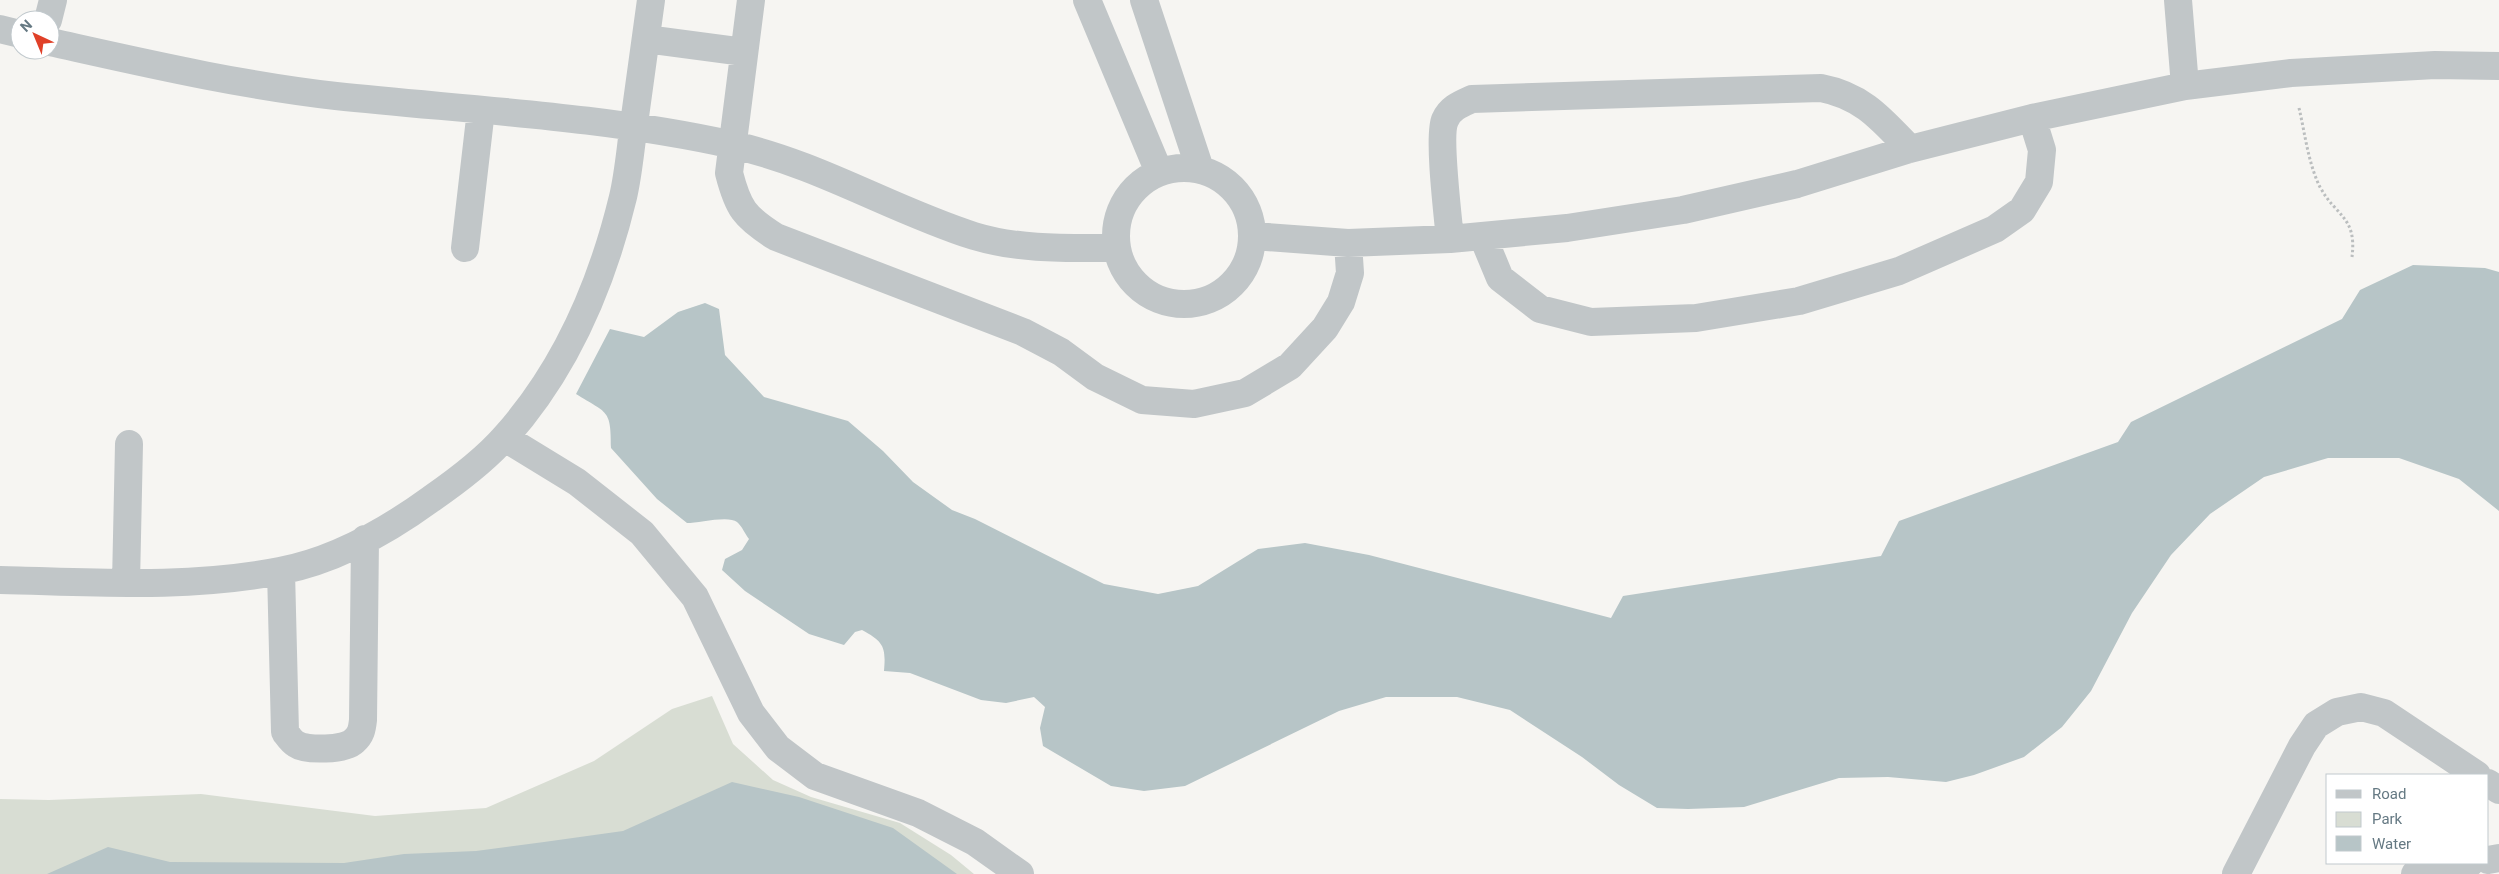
<svg xmlns="http://www.w3.org/2000/svg" width="2499" height="874" font-family="Roboto,sans-serif">
	<style>
		.green { fill: #d8ddd3 }
		.water { fill: #b7c5c7 }
		.lines { fill: none; stroke-linecap: round; stroke-linejoin: round }
		.path { stroke: #bbbebf; stroke-width: 3; stroke-dasharray: 2.5 2.5; stroke-linecap: butt }
		.minor { stroke: #c1c6c8; stroke-width: 28 }
	</style>
	<rect width="100%" height="100%" fill="#f6f5f2"/>
	<path class="green" d="M712,696L733,744L773,780L811,797L900,823L951,855L974,874H0V799L49,800L201,794L375,816L486,808L594,761L672,709Z"/>
	<path class="water" d="M2413,265L2485,268L2499,272V511L2459,479L2399,458H2328L2264,477L2210,514L2171,555L2132,613L2091,691L2062,727L2024,757L1974,775L1946,782L1888,777L1839,778L1744,807L1688,809L1657,808L1619,785L1582,757L1510,710L1457,697H1386L1339,711L1185,786L1144,791L1111,786L1043,746L1040,728L1045,707L1034,697L1006,703L981,700L910,673L884,671C886,647 884,642 862,630L855,632L844,645L809,634L745,591L722,570L725,559L742,550L749,539C745,534 742,526 737,522C729,515 698,523 687,523L657,499L611,448C611,409 608,414 576,394L610,329L644,337L678,312L705,303L719,309L725,355L764,397L848,421L883,451L913,482L952,510L975,519L1104,584L1158,594L1198,586L1258,549L1305,543L1369,555L1611,618L1623,596L1881,556L1899,521L2118,442L2131,422L2342,319L2360,290Z
		M732,782L799,797L893,828L957,874H47L108,847L170,862L344,863L404,854L476,851L544,842L623,831Z"/>
	<g class="lines">
		<path class="path" d="M2299,108C2305,133 2308,163 2320,187C2336,217 2357,216 2352,257"/>
		<path class="minor" d="M751,0L729,173C738,208 744,217 776,237L1023,332L1061,352L1095,377L1142,400L1194,404L1245,393L1290,366L1325,328L1341,302L1350,273L1348,243
			M1087,0L1159,172
			M1144,0L1200,169
			M2178,0L2185,86
			M48,20L53,0
			M0,29L20,34
			M646,39L744,52
			M50,42C145,63 239,85 336,96C468,110 603,116 733,145C819,164 892,210 974,236C1020,250 1069,248 1116,248
			M1116 236a68 68 0 1 1 136 0a68 68 0 1 1-136 0Z
			M1253,236L1348,243L1450,239L1567,228L1683,210L1797,184L1910,149L2032,118L2185,86L2291,73L2435,65L2499,66
			M1483,237L1500,278L1540,309L1591,322L1696,318L1799,301L1899,271L1995,229L2022,210L2039,182L2042,150L2032,118
			M1450,239C1448,218 1438,135 1445,120C1450,108 1461,104 1472,99L1821,88C1863,96 1882,120 1910,149
			M465,248L481,110
			M505,438L577,482L642,533L695,597L751,713L778,748L815,776L918,813L975,842L1020,874
			M281,571L285,732C288,736 292,742 296,744C306,751 345,750 354,741C361,735 362,729 363,720L365,539
			M0,580C93,582 188,589 280,571C333,561 387,531 431,499C457,481 484,461 505,437C565,370 602,284 623,197C628,176 630,153 633,131C639,88 645,44 651,0
			M126,583L129,444
			M2488,783L2499,790
			M2488,860L2499,858
			M2236,874L2302,746L2316,725L2337,712L2361,707L2384,713L2477,775
			M2415,874L2470,863"/>
	</g>
	<rect x="2326" y="774" width="162" height="90" fill="#ffffff" stroke="#c1c9cd"/>
	<rect x="2336" y="790" width="25" height="8" fill="#c1c6c8" stroke="#c1c9cd"/>
	<text x="2372" y="799" font-size="15" fill="#657983">Road</text>
	<rect x="2336" y="812" width="25" height="15" fill="#d8ddd3" stroke="#c1c9cd"/>
	<text x="2372" y="824" font-size="15" fill="#657983">Park</text>
	<rect x="2336" y="836" width="25" height="15" fill="#b7c5c7" stroke="#c1c9cd"/>
	<text x="2372" y="849" font-size="15" fill="#657983">Water</text>
	<g transform="translate(35 35) rotate(316)"><circle r="24" fill="#ffffff" stroke="#c1c9cd"/>
	<path d="M0-4L9 19L0 12L-9 19Z" fill="#e04028"/>
	<text y="-8" font-size="14" font-weight="bold" text-anchor="middle" fill="#657983">N</text>
	</g>
</svg>
